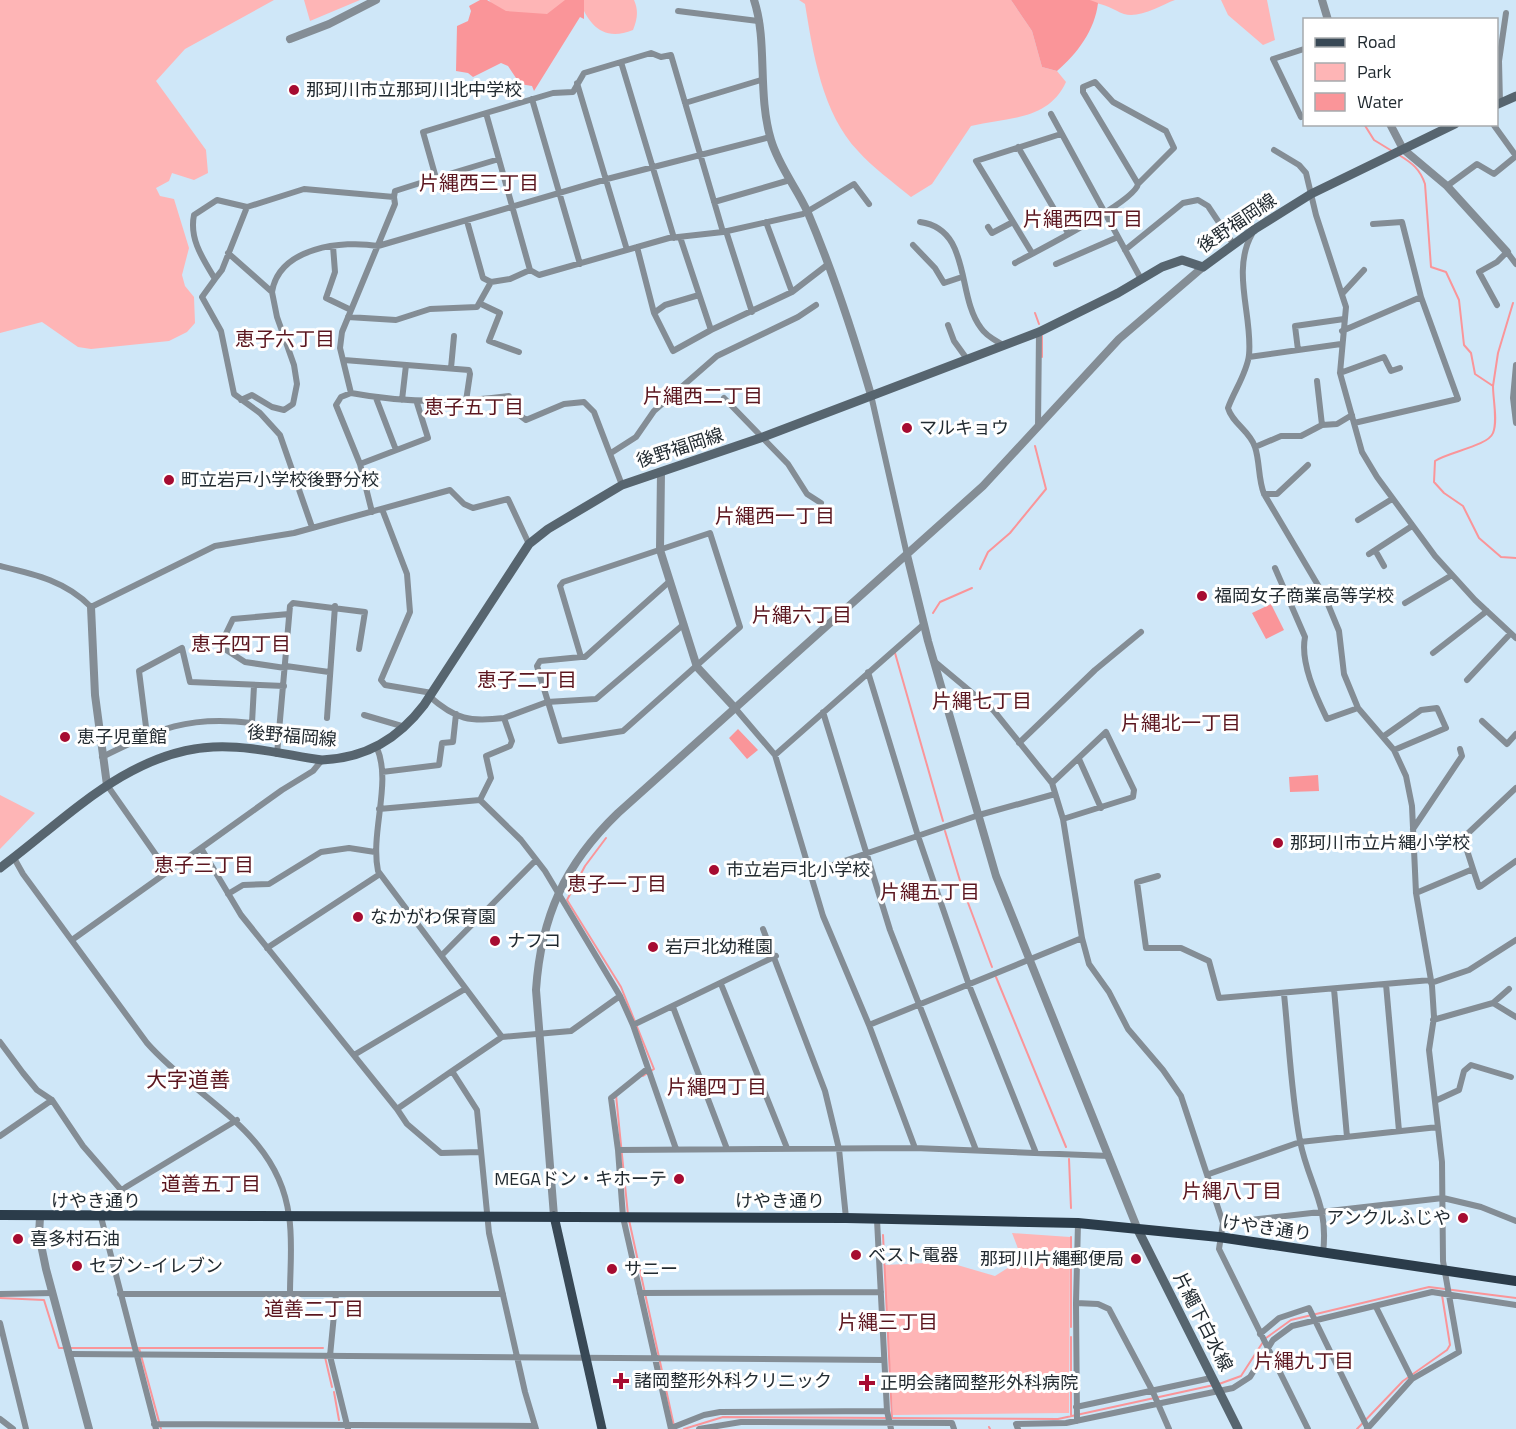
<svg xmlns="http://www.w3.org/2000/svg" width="1516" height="1429" font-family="'Titillium Web','Noto Sans JP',sans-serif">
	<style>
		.green { fill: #feb5b6 }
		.water { fill: #fa9599 }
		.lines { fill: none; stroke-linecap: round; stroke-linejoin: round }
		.stream { stroke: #fa9599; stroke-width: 2 }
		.minor { stroke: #848d95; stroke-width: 6 }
		.tertiary { stroke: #848d95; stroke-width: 8 }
		.secondary { stroke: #57656f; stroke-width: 9 }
		.primary { stroke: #384855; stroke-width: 9 }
		.trunk { stroke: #2b3c4a; stroke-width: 10 }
		.poi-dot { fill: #a60c31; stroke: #fff; stroke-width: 2 }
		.labels { text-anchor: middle; stroke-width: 6; stroke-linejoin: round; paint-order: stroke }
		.poi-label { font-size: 18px; fill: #222b31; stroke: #fff; text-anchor: start }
		.street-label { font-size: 18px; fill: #222b31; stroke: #fff }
		.neighbourhood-label { font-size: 20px; fill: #5b161f; stroke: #fff }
		.quarter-label { font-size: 21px; fill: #5b161f; stroke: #fff }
	</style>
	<rect width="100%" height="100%" fill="#cfe7f8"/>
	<path class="green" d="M0,0H274L185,49L156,81L206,150L208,173L194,180L172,173L169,181L156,188L160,196L174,199L189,248L182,275L185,286L194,297L195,323L187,332L169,341L91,349L78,347L42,322L0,333Z
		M304,0H360L310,21Z
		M489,0H571C545,28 531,18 497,11Z
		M579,0H634C639,11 637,20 633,30C603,42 589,25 579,0Z
		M799,0H1011L1032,31L1042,67L1057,71L1066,82C1048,121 1008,117 971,126L932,184L911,197C893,182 873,168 858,151C822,113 813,53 805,4Z
		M1090,0H1175C1161,5 1139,19 1124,14C1113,10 1105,3 1092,3Z
		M1221,0H1267L1275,40L1263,45L1228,15Z
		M0,795L35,813L0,849Z
		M1012,1233L1070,1237L1069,1413L893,1415L884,1265L947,1262L995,1276L1022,1259Z"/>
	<path class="water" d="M480,0H487L506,11L547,14L565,0H584V19L580,17L534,91L532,86L520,84L508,66L501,63L473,77L468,73L456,71L457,26L468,21L471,11L469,6Z
		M1011,0H1090L1098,3C1095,30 1077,54 1057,71L1042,67L1032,31Z
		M1271,604L1284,630L1266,639L1252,613Z
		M738,729L758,750L747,759L729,738Z
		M1318,775L1319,791L1290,792L1289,777Z"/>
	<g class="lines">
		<path class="stream" d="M1364,124L1374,140L1392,151
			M1399,155C1412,163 1420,169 1425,184L1431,267L1446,272L1459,300L1464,345L1471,353L1475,374L1493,386C1493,400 1498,421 1493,433C1488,446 1448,452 1435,461L1434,482L1444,493L1463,506L1479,538L1501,557L1516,558
			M1035,313L1039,324
			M1042,357V336
			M1493,386L1498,353L1513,303
			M980,569L988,552L1010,533L1046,489L1035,446
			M933,613L940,602L972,588
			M895,653L943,821
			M945,831L961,884L992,967
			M606,838L585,866L567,900L621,987L654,1069L643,1076
			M996,977L1066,1147
			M616,1095L628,1215
			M1069,1159L1071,1208
			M629,1220L674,1426
			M883,1235L892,1417
			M0,1298L44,1300L59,1348H323
			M1071,1327V1237
			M1266,1338L1291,1320L1429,1287L1516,1298
			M139,1348L161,1429
			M325,1357L332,1387
			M1219,1384L1241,1376L1263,1342
			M334,1392L339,1420
			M1071,1415V1337
			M989,1427L990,1429
			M684,1429L723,1417L1058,1419L1214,1385
			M1357,1429L1403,1381L1447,1350L1450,1345L1442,1295"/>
		<path class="minor" d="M678,11L758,21
			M621,62L674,238
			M577,83L627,250
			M532,99L580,264
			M685,103L761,80
			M1500,103L1499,61L1506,13
			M486,113L553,93L573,92L584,73L651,53L661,57L671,55L723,232
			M1051,114L1141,279
			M1301,117L1273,59L1304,49
			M1493,124L1516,156
			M1018,147L1068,233
			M1274,150L1299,165L1306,173L1316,215L1346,307L1340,373L1362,452L1377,477L1435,556L1475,600L1516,638
			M499,159L436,178L423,132L486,113L530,270L539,275L669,238L723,232L803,214L854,184L869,204
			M1447,186L1477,164L1494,174L1516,156
			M394,197L395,191L436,178
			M714,202L790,180
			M467,221L483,278L491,282
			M766,222L792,292
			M920,222C972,229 956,296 981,328C986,336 995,340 1003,345
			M1373,224L1402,222L1421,297
			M988,227L992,233L1013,222
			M726,231L752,312
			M1252,234C1231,271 1253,317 1249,355C1247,373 1234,391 1228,408C1232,423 1250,431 1255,447C1260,462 1258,479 1264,494L1325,597L1339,631L1344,674L1358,708L1394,750L1406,776L1412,806L1416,893L1432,986L1434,1017L1429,1050L1442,1162L1443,1261L1459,1352L1412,1379L1367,1429
			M680,237L711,330L792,292L827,265
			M913,245L935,268L944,283L962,277
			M333,246L335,272L326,298L351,310
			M637,247L654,313
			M1125,250L1183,203L1198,200L1208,206L1234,245
			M228,253L272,292L277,317L294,365L297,384L293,404L284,410L272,407L252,395L241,400
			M1032,253L976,161L1061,134
			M1015,263C1035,252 1135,202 1138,184L1174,148L1166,131L1113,102L1095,82L1083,87V92L1138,184
			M1056,264L1118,237
			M215,279L222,270L247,207
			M272,292C279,247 343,240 378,246L607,179L770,137
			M1342,294L1364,270
			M699,295L665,305L654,313L673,351L711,330
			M481,304L500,313L489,341L519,352
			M1497,305L1479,272L1497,262L1507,252L1516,264
			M348,317L396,320L430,309L477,307L491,282L510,279L530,270
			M948,325L954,341L967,359
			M1342,331L1421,297L1458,399L1354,423
			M1298,350L1295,326L1344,319
			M1249,357L1341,344
			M344,360L469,370L470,374L466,401
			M1516,365L1513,398L1516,423
			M451,368L454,336
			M1340,373L1384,357L1391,371L1400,368
			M1317,381L1322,425
			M351,393C404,403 456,403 509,396L518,414L526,420L564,404L584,402L594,412L622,485
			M871,395L907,555
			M376,398L396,450
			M724,398L788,464L807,494L821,503
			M402,400L406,365
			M1038,427L1039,332
			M1255,447L1281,436H1301L1322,425L1337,424L1352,415
			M611,453L636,437L654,411L717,356L798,317L816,305
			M360,464L428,438L417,403
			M1264,494H1277L1308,465
			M382,509L407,574L410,612L381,680L385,685L432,693
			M1358,520L1392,499
			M312,527L280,435L260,413L234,394L221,331L202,297L215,279C203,259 189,239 194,215L217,200L247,207L304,189L394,197L395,204L342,332L340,348L351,393L341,397L336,405L360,464L372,512
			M710,533L740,627L623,731L560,741L537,666L540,661L581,657L560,586L563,582Z
			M1375,550L1384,566
			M1369,554L1412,526
			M0,566C34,574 66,581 91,607L215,546L294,533L450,490L464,504L473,508L508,499L529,544
			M1275,568L1305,637C1300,663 1316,696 1327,719L1358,708
			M1405,603L1452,575
			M1433,653L1487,611
			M581,657H585L670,581
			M934,661L994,711L1052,783L1063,819L1082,938L1089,964L1109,992L1128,1029L1163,1070L1181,1096L1223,1223L1219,1249L1308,1429
			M286,666L329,672
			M285,668L245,662L220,646L233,619L289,614
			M868,672L918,836L969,985L1036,1153
			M1467,680L1510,634
			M429,696C456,720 470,722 504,718L512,741L510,746L486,756L491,778L480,800
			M735,708L775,755L823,916L869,1025L915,1148
			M823,712L890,930L976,1150
			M364,715L405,727
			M327,718L335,606
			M504,718L547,702L596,699L684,624
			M1482,721L1507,744L1516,734
			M147,735L139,671L182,648L190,682L284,686
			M1384,736L1421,710L1437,708L1446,728L1394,750
			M1019,743L1095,670L1141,632
			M377,748C392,783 370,832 378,871L502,1037
			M277,754L290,606L293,603L365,612L359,649
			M775,755L924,624
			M102,757C159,729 187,715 252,723L254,686
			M1079,759L1101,808
			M382,772L439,765L442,743L453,742L456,714
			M1052,783L1106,732L1134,790L1133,797L1063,819
			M107,785L168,872
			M379,809L480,800
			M1413,829L1462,756L1460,749
			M201,848L282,790L313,771L322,760
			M14,858L23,874L147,1043C198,1101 278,1131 289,1216C293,1241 290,1268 290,1294
			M1473,869L1479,887L1481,886L1516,861
			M809,873L979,815L1055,794
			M1158,876L1137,882L1146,948H1181L1209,961L1219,998L1431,980
			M1416,893L1473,869L1463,838L1516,788
			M228,894L243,885L269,884L321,852L349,848L375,852
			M763,929L825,1091L839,1149L846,1218
			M72,940L201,848L241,915L397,1109
			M267,948L380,874
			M442,955L536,860
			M1431,983L1469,970L1516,940
			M721,984L787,1148
			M1386,984L1399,1131
			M1334,989L1347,1137
			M1284,994C1289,1042 1291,1093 1300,1141C1309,1186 1329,1203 1323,1253
			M620,996L633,1025L676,1149
			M1493,1003L1509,989
			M673,1007L727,1149
			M1433,1020L1493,1003L1516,1017
			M633,1025L776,956
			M869,1025L1082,938
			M0,1042L23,1073L37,1090L52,1100L83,1146L122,1191
			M354,1055L465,989
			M452,1071L502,1037L571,1031L620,996L545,871L521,840L480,800
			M1435,1101L1459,1090L1464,1071L1471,1065L1511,1077
			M0,1136L52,1100
			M618,1150L611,1098L647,1069
			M480,1152L441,1153L407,1124L397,1109L452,1071L477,1110L489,1233L525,1392L536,1429
			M1209,1174L1300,1142L1438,1127
			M101,1217L156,1429
			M108,1217L112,1198L126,1187L237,1120
			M877,1220L887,1411L891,1429
			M1223,1223L1443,1198L1481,1207L1516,1221
			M640,1293L881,1292
			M0,1294L53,1293
			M120,1294H503
			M336,1294L330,1356L348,1429
			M1076,1303L1098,1304L1109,1309L1152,1390L1169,1429
			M1376,1307L1412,1379
			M0,1323L26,1429
			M1260,1334L1279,1318L1309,1308L1368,1429
			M70,1354L884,1360
			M1076,1407L1211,1378
			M0,1419L13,1429
			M1077,1421L1076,1303L1078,1223
			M154,1424L535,1426
			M671,1428L704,1415L720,1412L887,1411
			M671,1429L623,1217L618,1150L915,1148L1109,1156
			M699,1429L741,1422L952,1423L954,1429
			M1018,1429L1016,1424L1066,1423L1233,1388L1250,1377L1273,1340L1292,1326L1432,1292L1516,1305"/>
		<path class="tertiary" d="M754,0C768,42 757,93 771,140C779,167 797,188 808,213C833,272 853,333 871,395
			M1322,0L1328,20
			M290,39L329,24L376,0
			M1390,124L1403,149L1447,186L1507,252
			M661,472L660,550L697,667L735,708
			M907,555L928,641L996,876L1138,1230
			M91,607L95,695L107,785
			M554,1216L536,990C541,916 565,864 618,813L983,486L1119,339L1203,267
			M40,1217L39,1235L46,1269L89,1429"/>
		<path class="secondary" d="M1496,105L1516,96
			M0,868C64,821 128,751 213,747C248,745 287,755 322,760C366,758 398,739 424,705L529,544L548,529L622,485L763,437L1039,332L1118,293L1162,267L1182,260L1203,267L1255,229L1311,194L1455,124
			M1138,1230L1238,1429"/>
		<path class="primary" d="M554,1216L602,1429"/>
		<path class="trunk" d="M0,1215L846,1218L1078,1223L1219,1237L1516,1281"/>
	</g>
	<g class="poi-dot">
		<circle cx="294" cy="90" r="6"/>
		<circle cx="907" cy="428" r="6"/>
		<circle cx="169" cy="480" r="6"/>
		<circle cx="1202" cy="596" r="6"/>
		<circle cx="65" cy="737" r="6"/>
		<circle cx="1278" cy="843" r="6"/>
		<circle cx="714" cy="870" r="6"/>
		<circle cx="358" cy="917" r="6"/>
		<circle cx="495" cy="941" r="6"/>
		<circle cx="653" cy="947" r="6"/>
		<circle cx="679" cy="1179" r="6"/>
		<circle cx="1463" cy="1218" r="6"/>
		<circle cx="18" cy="1239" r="6"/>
		<circle cx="856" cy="1255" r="6"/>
		<circle cx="1136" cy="1259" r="6"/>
		<circle cx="77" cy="1266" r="6"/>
		<circle cx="612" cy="1269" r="6"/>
		<path d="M618 1372h6v6h6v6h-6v6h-6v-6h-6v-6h6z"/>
		<path d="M864 1374h6v6h6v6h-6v6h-6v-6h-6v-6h6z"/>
	</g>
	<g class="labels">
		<g class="poi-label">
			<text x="306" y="96">那珂川市立那珂川北中学校</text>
			<text x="919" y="434">マルキョウ</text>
			<text x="181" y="486">町立岩戸小学校後野分校</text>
			<text x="1214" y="602">福岡女子商業高等学校</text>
			<text x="77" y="743">恵子児童館</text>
			<text x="1290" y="849">那珂川市立片縄小学校</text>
			<text x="726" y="876">市立岩戸北小学校</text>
			<text x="370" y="923">なかがわ保育園</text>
			<text x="507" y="947">ナフコ</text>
			<text x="665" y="953">岩戸北幼稚園</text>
			<text x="667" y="1185" text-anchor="end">MEGAドン・キホーテ</text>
			<text x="1451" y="1224" text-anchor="end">アンクルふじや</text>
			<text x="30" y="1245">喜多村石油</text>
			<text x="868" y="1261">ベスト電器</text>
			<text x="1124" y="1265" text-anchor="end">那珂川片縄郵便局</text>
			<text x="89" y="1272">セブン-イレブン</text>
			<text x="624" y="1275">サニー</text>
			<text x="634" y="1387">諸岡整形外科クリニック</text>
			<text x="880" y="1389">正明会諸岡整形外科病院</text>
		</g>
		<g class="street-label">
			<text transform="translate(1237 223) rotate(-34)" y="6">後野福岡線</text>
			<text transform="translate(680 448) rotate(-18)" y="6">後野福岡線</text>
			<text transform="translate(292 736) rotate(5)" y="6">後野福岡線</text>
			<text x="96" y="1207">けやき通り</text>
			<text x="780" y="1207">けやき通り</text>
			<text transform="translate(1267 1228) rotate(8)" y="6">けやき通り</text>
			<text transform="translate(1203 1322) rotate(63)" y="6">片繩下白水線</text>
		</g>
		<g class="neighbourhood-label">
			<text x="479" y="190">片縄西三丁目</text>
			<text x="1083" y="226">片縄西四丁目</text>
			<text x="285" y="346">恵子六丁目</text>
			<text x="703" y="403">片縄西二丁目</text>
			<text x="474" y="414">恵子五丁目</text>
			<text x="775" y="523">片縄西一丁目</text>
			<text x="802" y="622">片縄六丁目</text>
			<text x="241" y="651">恵子四丁目</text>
			<text x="527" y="687">恵子二丁目</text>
			<text x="982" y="708">片縄七丁目</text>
			<text x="1181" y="730">片縄北一丁目</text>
			<text x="204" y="872">恵子三丁目</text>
			<text x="617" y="891">恵子一丁目</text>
			<text x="930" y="899">片縄五丁目</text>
			<text x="717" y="1094">片縄四丁目</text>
			<text x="211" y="1191">道善五丁目</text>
			<text x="1232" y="1198">片縄八丁目</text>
			<text x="314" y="1316">道善二丁目</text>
			<text x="888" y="1329">片縄三丁目</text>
			<text x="1304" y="1368">片縄九丁目</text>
		</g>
		<g class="quarter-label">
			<text x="188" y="1087">大字道善</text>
		</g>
	</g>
	<rect x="1303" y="18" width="195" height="108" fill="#ffffff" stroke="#a7aaad" stroke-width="1.5"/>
	<rect x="1315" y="38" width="30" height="9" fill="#384855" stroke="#a7aaad" stroke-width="1.5"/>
	<text x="1357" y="48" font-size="18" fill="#222b31">Road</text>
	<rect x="1315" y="63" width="30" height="18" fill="#feb5b6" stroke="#a7aaad" stroke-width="1.5"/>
	<text x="1357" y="78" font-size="18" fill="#222b31">Park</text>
	<rect x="1315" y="93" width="30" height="18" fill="#fa9599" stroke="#a7aaad" stroke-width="1.5"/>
	<text x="1357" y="108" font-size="18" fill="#222b31">Water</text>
</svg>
